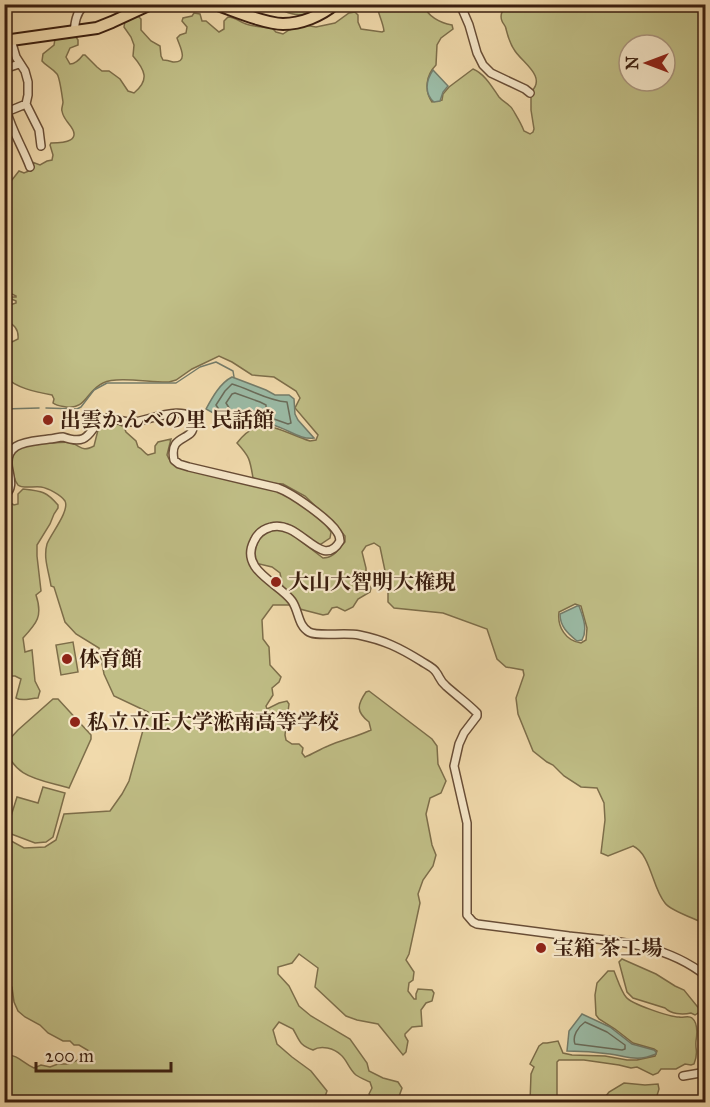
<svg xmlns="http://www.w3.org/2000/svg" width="710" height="1107" font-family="'IM FELL Great Primer','Noto Serif JP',serif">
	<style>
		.green { fill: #c0be86; stroke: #7d6e4a; stroke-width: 1.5; fill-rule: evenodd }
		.water { fill: #9bbba6; stroke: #747c6a; stroke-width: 1.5 }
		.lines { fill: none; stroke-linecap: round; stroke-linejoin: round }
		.shore { stroke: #6a6c5a; stroke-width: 1.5 }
		.stream { stroke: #747c6a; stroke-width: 1.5 }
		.minor-casing { stroke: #684d36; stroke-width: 10 }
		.highway-casing { stroke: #3a1e0f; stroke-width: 14 }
		.minor { stroke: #f6e7c9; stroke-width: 7 }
		.highway { stroke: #f1daac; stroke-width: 10 }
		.poi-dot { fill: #8f2418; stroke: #f6e7c9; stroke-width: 2 }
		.labels { text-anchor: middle; stroke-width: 4.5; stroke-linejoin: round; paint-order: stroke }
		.poi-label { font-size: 21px; font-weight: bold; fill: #3a1e0f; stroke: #f6e7c9; text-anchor: start }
	</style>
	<rect width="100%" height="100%" fill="#f1daac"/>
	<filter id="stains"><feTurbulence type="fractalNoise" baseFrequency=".00333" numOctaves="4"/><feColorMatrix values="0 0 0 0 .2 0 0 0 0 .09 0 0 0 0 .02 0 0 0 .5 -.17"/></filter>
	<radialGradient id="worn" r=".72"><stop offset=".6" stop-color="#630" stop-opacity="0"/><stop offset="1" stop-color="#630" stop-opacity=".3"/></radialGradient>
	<path class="green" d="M516,4L705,5V934L699,928V921C690,917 670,910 665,903C652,888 651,854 633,846L608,856L601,853L605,820L604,803L597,788L581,787L564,776L553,765L547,762L533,751L518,714L516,698L524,675L523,670L506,667L497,659L487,629L443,613L394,608L388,602V585L380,547L374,543L366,546L362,552L366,568V581L371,588L370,592L358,599L353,607L345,611L337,607L332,608L328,614L323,615L300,609L297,602L292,596L283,588L280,573L272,567L255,563C253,542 260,534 279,528L289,532L323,558C335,558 337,549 345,542V536L338,528L305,496L283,484L268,483L253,478C250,460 250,457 237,443C260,412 281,432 310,441L316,440L318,435L295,408L300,398L296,391L274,377L252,375L232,362L219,356L192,369L176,380L169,382C152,383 118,376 103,383C86,391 86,410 66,407C60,406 57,406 53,403L54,399L52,395C36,392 15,388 5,376V343H10L18,339C19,329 14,324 4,320L5,304L10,305L16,303V301L9,298L11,297H16V296L12,294L5,296V183L12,180L19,171L24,173L29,171L32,162L40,165L47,161L52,160L53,155L50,145L51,143C65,143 83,141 69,124C66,120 63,117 62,111C61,109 63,105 63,102C62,96 60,78 57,74C52,68 46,66 42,61L43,54L54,45L55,39L67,37H76L78,40V45L70,48L66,57L70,64C75,64 80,59 83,55H85L97,67L102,71H109L120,79L128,91L134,93C150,80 145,70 133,56L134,45L131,37L124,27L125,21L138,16L141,19V30L151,41L160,46L161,56L163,60C167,60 170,61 173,62C190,63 179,45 177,38L180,35L186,33L187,27L182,21L183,18L192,16L194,13L200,14L202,21H206L219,32L224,29V21L228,17C236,17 239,22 246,24C254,27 263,27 272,28L276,32L283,34L289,30L304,25L316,27L335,23L349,13L355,12L358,15V22L361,29L382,32L384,31C383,22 378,14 377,5H424C427,16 440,23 452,25L453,29L441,38L437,45L436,65C426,75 424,90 432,102L442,100L443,94L449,87L473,69C485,74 492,87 499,97C503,102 510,104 513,110C517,117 521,123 524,131L530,134L533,132L534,129L531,110V92C547,77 523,63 515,51C510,44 508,37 506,29C506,26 503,24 502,21C499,14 503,9 507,5ZM629,45H665V81H629ZM575,604L581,606L587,628L586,640L581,643C566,641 557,627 559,612Z
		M251,5H320C306,15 300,18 284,11L283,7L274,9L270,8L267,10L257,12Z
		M107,423H116L124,427L126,432L136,441L138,447C143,449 144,453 148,455L155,453V446L158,442L171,439L167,455L169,459L180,468L241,481L283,493L294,498L326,525L331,532L330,538L318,546C311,540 301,530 292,526C267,515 242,533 250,561C255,581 281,589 291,605H273L262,620L263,639L269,647L270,665L281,677L279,682L272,688L273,695L266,706L267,709L279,703L287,701L289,704L285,735L286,740L292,744H299L303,748L302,753L305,757C313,754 320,749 328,746C342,740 356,737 371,730L369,722C356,712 357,705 366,692L369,691L432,739L437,746L438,764L446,781L441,793L430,798L426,814L432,845L436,855L433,866L423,880L418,894L420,903L409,954L406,960L414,972L413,980L409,983L408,991L414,999H416V994L418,989L432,990L434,993L432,1001L426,1003L421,1010L422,1026L412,1027L405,1034V1036L408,1041L406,1052L403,1055L378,1024L357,1020L346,1016L315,987L318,968L299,954L292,963L278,967V974L289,986L299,1006L311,1016L350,1039L367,1063L369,1071L383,1078L398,1082L402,1088L397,1102H378L369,1094L372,1088L370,1082C366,1080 360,1078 356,1075C349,1069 347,1060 341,1055C334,1048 321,1045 313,1050C299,1045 300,1041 293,1029L279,1022L273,1030L277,1044L292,1057L311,1071L327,1091L323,1102H5V1054C20,1056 21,1062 34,1068L41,1065L50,1067L58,1064H68L89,1056V1051L79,1045H74L70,1041H63L48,1033L40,1025L25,1017L18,1011L14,1002L12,987L5,980L4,837L24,848L45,847L56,840L64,814L110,811L122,794L129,781L148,712L114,696L104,674L99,648L76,634L65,622L54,587L51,586C49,572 43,558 47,544C50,535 70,511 65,501C61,495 48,488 41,487C34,486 22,489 18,485C12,478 12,466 11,458C20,442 37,443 53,443C59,443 67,441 72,443C82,447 82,452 94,446L98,430Z
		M23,489C41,491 46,491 58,505V508L54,514L50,524L37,545V556L41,591L36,595C43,616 37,623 23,638L25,652L32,650L35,681L40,691L38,698C30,698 23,702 16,698L21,679L15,676H5L4,525L8,523L5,517L4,502H9L14,505L18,504V494Z
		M73,642L78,672L61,675L56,645Z
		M53,699H58L91,735V739L69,788C42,780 9,778 6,743L18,730Z
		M43,787L65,793L53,837L46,842L35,843L6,832L17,797L38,803Z
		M622,959L656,974L675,986L684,990L701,1011L695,1015L691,1013C682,1015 671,1014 665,1008L633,998L627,992L619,962Z
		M608,971H614C617,978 621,991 626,997C631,1004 670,1017 679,1017C683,1018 689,1015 692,1018C698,1023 697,1035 696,1041C695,1051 699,1052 694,1064L691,1065L685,1064L676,1069H661L658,1073L653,1075L637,1067L631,1068L619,1065L584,1060H559L557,1062V1102H530L531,1074L534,1067L530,1064L539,1046L543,1043H547L558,1041L563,1053L572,1055L605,1056L627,1060H637L655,1056L657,1051L654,1049L633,1043L615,1029L599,1019L596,1015L595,995L597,983Z
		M624,1083L645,1085L658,1084L659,1089L655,1102H601L609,1092Z"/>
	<path class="water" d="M433,70L448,86L443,92L440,101L434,102C424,94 426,80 433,70Z
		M232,377L266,390L275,395H289L294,399L295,414L298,420L314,438C299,440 287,428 272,425C261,422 244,426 233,429C225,428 220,421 217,415L206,409C212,398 220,383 232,377Z
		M577,606H579C583,617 588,629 582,640L577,641C567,633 560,626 560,614Z
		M582,1014L610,1027L632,1044L654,1050L656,1052V1054C637,1062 629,1057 610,1054C596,1052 581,1051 567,1051L569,1031Z"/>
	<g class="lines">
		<path class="shore" d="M232,384C250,389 268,401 287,402L291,423L288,424L274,419L263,418L231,422C226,419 219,410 216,405L225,391Z
			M235,393L260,402L266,405V409L264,410L233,414L226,403L232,394Z
			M585,1022L607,1032L625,1045V1049L622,1050L575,1044C572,1036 578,1027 585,1022Z"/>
		<path class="stream" d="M46,408L77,409L81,407L94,390L107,383H176L200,367L216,362L233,371L234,377
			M4,409L39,408"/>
		<defs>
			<path id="minor" d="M460,4L469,25L477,53L483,65L491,73L525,89L530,93
				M4,24L8,41
				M74,32C75,23 76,13 83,7L91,6L93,4
				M11,40L16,57L25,71L28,82V95L26,104L39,130L41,146
				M4,69L19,64
				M4,112H7C12,131 23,148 30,167
				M5,114L9,111L26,104
				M4,497C13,488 11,481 9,471C2,441 29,442 49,439C54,439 58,437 63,437C94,448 88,424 106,418C112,417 124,423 134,422C147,421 189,402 193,423C196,443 168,432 174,460L179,464L189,467L278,488C292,493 329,519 337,532C340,536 339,536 340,541C322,572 300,519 271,527C263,529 257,534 254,541C239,570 279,583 292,601C299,611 298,626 309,632C318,637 345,632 359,635C384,640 400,648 421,661C425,664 433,667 436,672C440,677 439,680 446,686C456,695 467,703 477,713V716L464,733L459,744L454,766L467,823V915L473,922L477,924C508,928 539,932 569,936C617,941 666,944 706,976
				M683,1076L706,1072"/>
			<path id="highway" d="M215,4C233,10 265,24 283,24C301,24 321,16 335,4
				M4,41L97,28L112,22L151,4"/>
		</defs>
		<use href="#minor" class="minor-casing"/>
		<use href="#highway" class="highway-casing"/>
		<use href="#minor" class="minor"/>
		<use href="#highway" class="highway"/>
	</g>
	<g class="poi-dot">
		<circle cx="48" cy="420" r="6"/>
		<circle cx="276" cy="582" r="6"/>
		<circle cx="67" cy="659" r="6"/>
		<circle cx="75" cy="722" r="6"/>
		<circle cx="541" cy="948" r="6"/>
	</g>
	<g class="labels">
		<g class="poi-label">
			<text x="60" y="427">出雲かんべの里 民話館</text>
			<text x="288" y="589">大山大智明大権現</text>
			<text x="79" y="666">体育館</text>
			<text x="87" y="729">私立立正大学淞南高等学校</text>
			<text x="553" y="955">宝箱 茶工場</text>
		</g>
	</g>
	<rect width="710" height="1107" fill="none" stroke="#f1daac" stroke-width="24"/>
	<rect x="6" y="6" width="698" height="1095" fill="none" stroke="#3a1e0f" stroke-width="3"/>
	<rect x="12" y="12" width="686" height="1083" fill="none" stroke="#3a1e0f" stroke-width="1.5"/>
	<g transform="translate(647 63) rotate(270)"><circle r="28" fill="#f6e7c9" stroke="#ab977f" stroke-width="1.5"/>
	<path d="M0-4.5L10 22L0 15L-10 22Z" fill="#8f2418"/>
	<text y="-9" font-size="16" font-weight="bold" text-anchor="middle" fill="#3a1e0f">N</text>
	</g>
	<path d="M36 1062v9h135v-9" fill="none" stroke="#3a1e0f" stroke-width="3"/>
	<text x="45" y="1062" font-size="18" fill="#3a1e0f" stroke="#f6e7c9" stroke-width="4.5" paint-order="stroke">200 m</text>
	<rect width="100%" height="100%" filter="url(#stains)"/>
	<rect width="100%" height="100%" fill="url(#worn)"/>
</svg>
